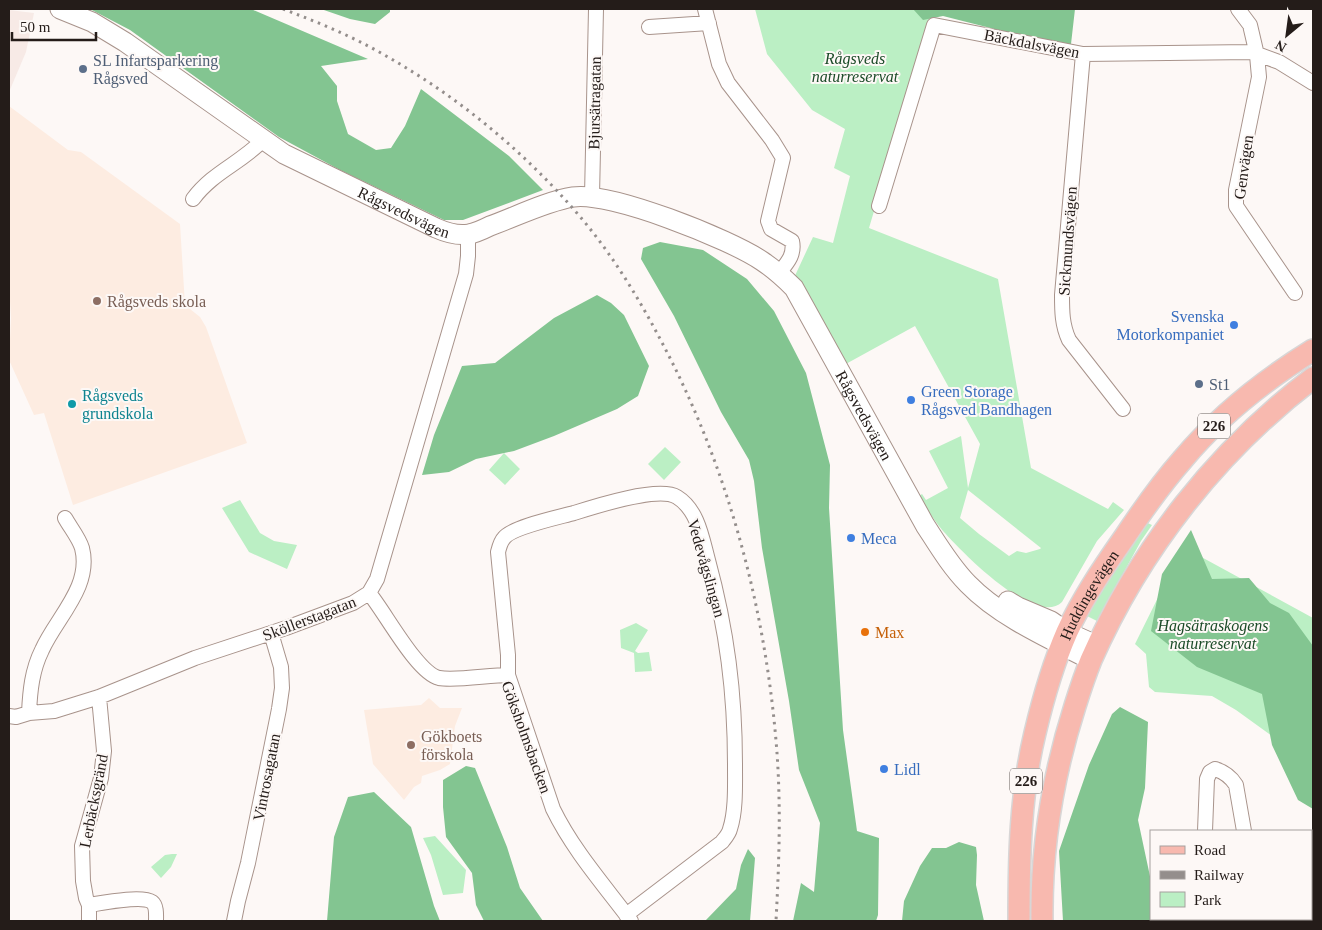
<svg xmlns="http://www.w3.org/2000/svg" width="1322" height="930" font-family="Georgia,serif">
	<style>
		.built { fill: #f7eae6 }
		.education { fill: #fdece1 }
		.green { fill: #bbefc4; fill-rule: evenodd }
		.forest { fill: #83c591 }
		.lines { fill: none; stroke-linecap: round; stroke-linejoin: round }
		.street-casing { stroke: #a8938b; stroke-width: 16 }
		.secondary-casing { stroke: #a8938b; stroke-width: 21 }
		.primary-casing { stroke: #d8d6d6; stroke-width: 24 }
		.street { stroke: #fff; stroke-width: 14 }
		.secondary { stroke: #fff; stroke-width: 19 }
		.primary { stroke: #f8b9af; stroke-width: 21 }
		.rail { stroke: #948e8c; stroke-width: 3; stroke-dasharray: 2.5 5; stroke-linecap: butt }
		.service-dot { fill: #5c6f8a; stroke: #fdf8f6; stroke-width: 2 }
		.education-dot { fill: #8d6e63; stroke: #fdf8f6; stroke-width: 2 }
		.shop-dot { fill: #3f7fe0; stroke: #fdf8f6; stroke-width: 2 }
		.culture-dot { fill: #0f9aa8; stroke: #fdf8f6; stroke-width: 2 }
		.food-dot { fill: #e8710a; stroke: #fdf8f6; stroke-width: 2 }
		.labels { text-anchor: middle; stroke-width: 4; stroke-linejoin: round; paint-order: stroke }
		.shield { fill: #fdf8f6; stroke: #655e5b; stroke-width: 1 }
		.shield-label { font-size: 15px; font-weight: bold; fill: #241c19 }
		.street-label { font-size: 16px; fill: #241c19; stroke: #fdf8f6 }
		.park-label { font-size: 16px; font-style: italic; fill: #1a4a27; stroke: #fdf8f6 }
		.service-label { font-size: 16px; fill: #4e5e75; stroke: #fdf8f6; text-anchor: start }
		.education-label { font-size: 16px; fill: #785e54; stroke: #fdf8f6; text-anchor: start }
		.shop-label { font-size: 16px; fill: #366cbe; stroke: #fdf8f6; text-anchor: start }
		.culture-label { font-size: 16px; fill: #0d838f; stroke: #fdf8f6; text-anchor: start }
		.food-label { font-size: 16px; fill: #c56008; stroke: #fdf8f6; text-anchor: start }
	</style>
	<rect width="100%" height="100%" fill="#fdf8f6"/>
	<path class="built" d="M9,10L34,13L26,52L9,92Z"/>
	<path class="education" d="M9,106L68,150L81,152L180,224L185,305L200,317L206,327L247,443L73,505L44,413L34,415L9,360L11,318L9,285Z
		M429,698L440,708H462L455,726L450,764L440,770L422,776L421,783L414,787L404,800L373,764L364,710L421,705Z"/>
	<path class="green" d="M755,9H934L869,228L998,279L1031,468L1108,509L1113,502L1124,510L1097,541L1062,602C1035,628 961,551 943,531C934,520 926,508 919,496L922,494L926,500L948,488L929,451L961,436L968,488L980,444L915,326L844,365L793,280L813,237L833,243L850,176L834,168L845,129L812,110L767,54ZM968,490L1041,548L1040,549L1026,553L1017,551L1009,556L979,534L960,518Z
		M665,447L681,462L664,480L648,464Z
		M504,453L520,469L505,485L489,470Z
		M240,500L260,533L274,541L297,545L287,569L249,552L222,508Z
		M1143,521L1152,525L1141,541L1097,621L1085,615Z
		M1183,547L1313,618V769L1308,762L1236,710L1212,696L1155,692L1149,687L1146,654L1135,644Z
		M636,623L648,630L635,651L638,653L649,652L652,671L635,672L634,653L621,648L620,630Z
		M435,836L466,870L463,893L443,895L431,855L423,838Z
		M172,854H177L171,867L161,878L151,867L165,855Z"/>
	<path class="forest" d="M90,9H251L368,59L321,66L337,86V101L348,134L376,150L391,148L405,126L421,89L509,156L543,190L463,220H444L340,170L279,137L130,30Z
		M321,9H390V12L375,24L350,19Z
		M913,9H1075L1071,44L1057,45L943,16L923,20Z
		M660,242L703,250L747,279L774,311L806,373L830,465L829,508L843,730L857,831L879,838L878,915L876,921H793L801,883L814,892L820,823L799,770L789,701L762,548L754,481L749,460L721,412L674,316L641,259L643,248Z
		M597,295L611,303L624,315L649,366L638,396L617,409L554,436L514,451L476,459L449,472L422,475L434,435L462,366L495,363L554,318Z
		M1191,530L1212,579L1249,578L1270,603L1289,613L1313,646V809L1298,800L1272,745L1262,694L1197,667L1151,631L1162,574Z
		M1120,707L1148,722L1145,788L1138,820L1151,881V919H1184L1187,921H1063L1059,851L1089,765L1112,714Z
		M466,766L475,768L507,847L520,888L543,921H484L476,905L472,873L446,837L443,807V780Z
		M374,792L411,827L434,906L440,921H327L334,837L348,797Z
		M959,842L976,847L977,855L976,885L984,921H902L904,901L920,866L932,848H946Z
		M748,849L755,858L750,921H705L736,889L741,865Z"/>
	<g class="lines">
		<defs>
			<path id="street" d="M705,9L719,64L728,83L772,140L783,158L768,221L771,229L792,241C795,255 787,263 779,273
				M1238,9L1250,25L1257,55L1259,77L1236,190V206L1295,293
				M649,27L709,23
				M1083,54L1062,295C1062,311 1062,325 1069,340L1123,409
				M592,196L596,9
				M193,199C213,172 241,163 263,140
				M879,206L934,25L1083,54L1252,52L1279,62L1313,83
				M369,593C385,612 417,673 439,678C456,681 489,675 508,675L553,809C573,850 604,885 631,921
				M508,675V655L498,552C499,548 501,541 504,538C512,527 560,517 574,513C596,506 659,486 677,497C698,510 702,538 708,560C727,630 735,693 735,765C735,785 736,811 730,829C729,834 725,838 722,842L626,915
				M29,713C30,691 32,670 42,650C56,618 92,587 82,548C79,538 70,527 65,518
				M9,716L16,717L29,713L54,711L99,697L195,658L286,628L353,603L369,593L377,579L466,274L468,256V235
				M1205,831L1207,779L1210,772L1215,769C1225,772 1231,777 1236,785L1244,831
				M89,905C102,903 142,895 152,902C157,906 156,916 156,921
				M1277,919L1279,921
				M89,921V905L86,898L83,881L82,846L101,778L104,751L99,697
				M234,921L238,901L248,863L279,709L282,688L281,667L271,633"/>
			<g id="secondary">
				<path id="s1" d="M60,9L92,22L125,42L284,154L436,228C445,232 458,236 469,234C476,233 484,229 490,226C515,217 547,201 573,197C609,191 730,239 762,261C774,269 784,278 794,288L925,525C938,545 951,567 968,584C1000,617 1050,639 1091,660"/>
				<path d="M1008,601L1018,607L1051,621L1067,632L1098,646"/>
			</g>
			<g id="primary">
				<path id="s2" d="M1019,921C1019,858 1020,795 1035,733C1043,699 1053,664 1067,632C1082,599 1103,568 1124,538C1142,511 1161,484 1183,459C1219,416 1266,379 1313,350"/>
				<path d="M1042,921C1041,849 1053,775 1075,706C1080,690 1085,675 1091,660C1140,549 1217,451 1313,378"/>
			</g>
		</defs>
		<use href="#street" class="street-casing"/>
		<use href="#secondary" class="secondary-casing"/>
		<use href="#primary" class="primary-casing"/>
		<use href="#street" class="street"/>
		<use href="#secondary" class="secondary"/>
		<use href="#primary" class="primary"/>
		<path class="rail" d="M283,9C312,20 342,32 370,47C450,90 523,149 582,219C619,263 648,314 674,366C733,486 767,619 777,753C781,809 779,865 776,921"/>
	</g>
	<g class="service-dot">
		<circle cx="83" cy="69" r="5"/>
		<circle cx="1199" cy="384" r="5"/>
	</g>
	<g class="education-dot">
		<circle cx="97" cy="301" r="5"/>
		<circle cx="411" cy="745" r="5"/>
	</g>
	<g class="shop-dot">
		<circle cx="1234" cy="325" r="5"/>
		<circle cx="911" cy="400" r="5"/>
		<circle cx="851" cy="538" r="5"/>
		<circle cx="884" cy="769" r="5"/>
	</g>
	<circle class="culture-dot" cx="72" cy="404" r="5"/>
	<circle class="food-dot" cx="865" cy="632" r="5"/>
	<g class="labels">
		<g class="shield">
			<rect x="1198" y="413.5" width="32" height="25" rx="4"/>
			<rect x="1010" y="768.5" width="32" height="25" rx="4"/>
		</g>
		<g class="shield-label">
			<text x="1214" y="431">226</text>
			<text x="1026" y="786">226</text>
		</g>
		<g class="street-label">
			<text transform="translate(1032 43) rotate(11)" y="6">Bäckdalsvägen</text>
			<text transform="translate(594 103) rotate(-89)" y="6">Bjursätragatan</text>
			<text transform="translate(1243 167) rotate(-82)" y="6">Genvägen</text>
			<text dy="6" stroke="none"><textPath href="#s1" startOffset="401">Rågsvedsvägen</textPath></text>
			<text transform="translate(1067 241) rotate(-86)" y="6">Sickmundsvägen</text>
			<text dy="6" stroke="none"><textPath href="#s1" startOffset="970">Rågsvedsvägen</textPath></text>
			<text transform="translate(707 568) rotate(74)" y="6">Vedevågslingan</text>
			<text dy="6" stroke="none"><textPath href="#s2" startOffset="338">Huddingevägen</textPath></text>
			<text transform="translate(309 618) rotate(-21)" y="6">Sköllerstagatan</text>
			<text transform="translate(527 737) rotate(70)" y="6">Göksholmsbacken</text>
			<text transform="translate(266 777) rotate(-79)" y="6">Vintrosagatan</text>
			<text transform="translate(93 801) rotate(-79)" y="6">Lerbäcksgränd</text>
		</g>
		<g class="park-label">
			<text x="855" y="64">Rågsveds<tspan x="855" dy="18">naturreservat</tspan></text>
			<text x="1213" y="631">Hagsätraskogens<tspan x="1213" dy="18">naturreservat</tspan></text>
		</g>
		<g class="service-label">
			<text x="93" y="66">SL Infartsparkering<tspan x="93" dy="18">Rågsved</tspan></text>
			<text x="1209" y="390">St1</text>
		</g>
		<g class="education-label">
			<text x="107" y="307">Rågsveds skola</text>
			<text x="421" y="742">Gökboets<tspan x="421" dy="18">förskola</tspan></text>
		</g>
		<g class="shop-label">
			<text x="1224" y="322" text-anchor="end">Svenska<tspan x="1224" dy="18">Motorkompaniet</tspan></text>
			<text x="921" y="397">Green Storage<tspan x="921" dy="18">Rågsved Bandhagen</tspan></text>
			<text x="861" y="544">Meca</text>
			<text x="894" y="775">Lidl</text>
		</g>
		<g class="culture-label">
			<text x="82" y="401">Rågsveds<tspan x="82" dy="18">grundskola</tspan></text>
		</g>
		<g class="food-label">
			<text x="875" y="638">Max</text>
		</g>
	</g>
	<rect width="1322" height="930" fill="none" stroke="#241c19" stroke-width="20"/>
	<rect x="1150" y="830" width="162" height="90" fill="#fdf8f6" stroke="#a6a09e"/>
	<rect x="1160" y="846" width="25" height="8" fill="#f8b9af" stroke="#a6a09e"/>
	<text x="1194" y="855" font-size="15" fill="#241c19">Road</text>
	<rect x="1160" y="871" width="25" height="8" fill="#948e8c" stroke="#a6a09e"/>
	<text x="1194" y="880" font-size="15" fill="#241c19">Railway</text>
	<rect x="1160" y="892" width="25" height="15" fill="#bbefc4" stroke="#a6a09e"/>
	<text x="1194" y="905" font-size="15" fill="#241c19">Park</text>
	<g transform="translate(1287 35) rotate(209)" stroke="#fdf8f6" stroke-width="4" paint-order="stroke">
	<path d="M0-4L9 19L0 12L-9 19Z" fill="#241c19"/>
	<text y="-8" font-size="14" font-weight="bold" text-anchor="middle" fill="#241c19">N</text>
	</g>
	<path d="M12 32v8h84v-8" fill="none" stroke="#241c19" stroke-width="2.5"/>
	<text x="20" y="32" font-size="15" fill="#241c19" stroke="#fdf8f6" stroke-width="4" paint-order="stroke">50 m</text>
</svg>
